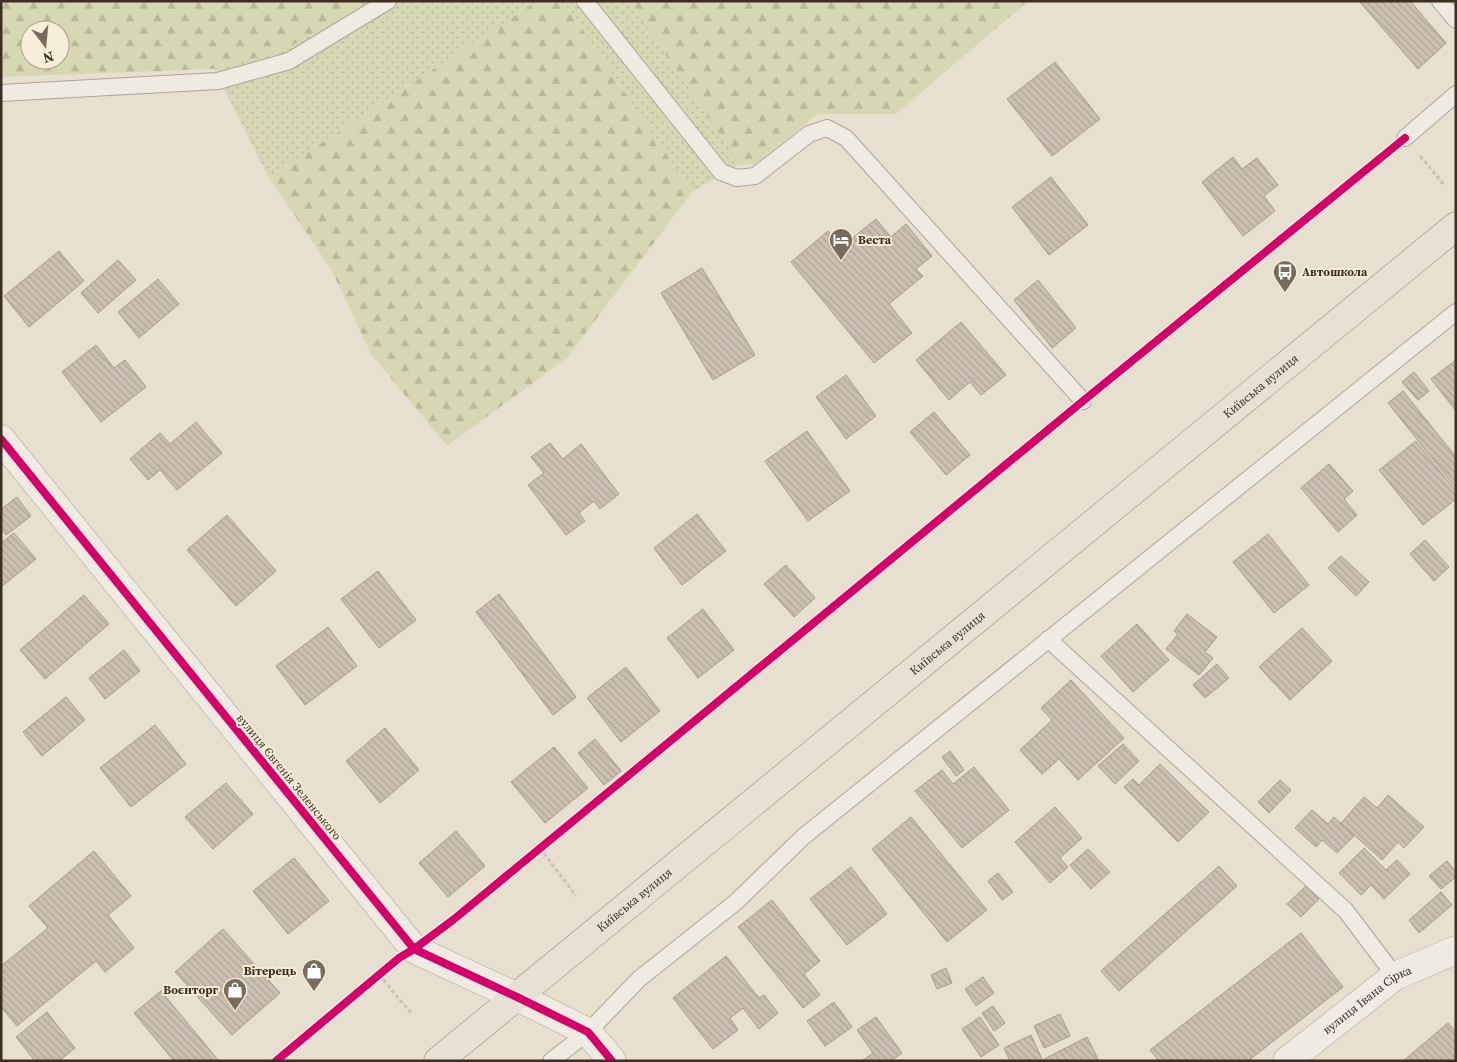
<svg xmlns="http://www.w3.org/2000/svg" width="1457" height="1062" font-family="'Source Serif 4',serif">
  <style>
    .grass { fill: url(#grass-dots) }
    .forest { fill: url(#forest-firs); fill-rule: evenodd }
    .building { fill: url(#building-back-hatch); stroke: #a89c90 }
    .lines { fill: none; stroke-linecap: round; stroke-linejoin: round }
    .lane-casing { stroke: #ada599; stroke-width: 18 }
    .street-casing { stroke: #ada599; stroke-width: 29 }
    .primary-casing { stroke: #928b80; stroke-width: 29 }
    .path { stroke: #c8c2b9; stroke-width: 3; stroke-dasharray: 4 2.5; stroke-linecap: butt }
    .lane { stroke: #efebe3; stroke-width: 16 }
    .street { stroke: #efebe3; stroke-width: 28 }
    .primary { stroke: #e6e1d4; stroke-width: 28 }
    .cycleway-casing { stroke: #f7eed8; stroke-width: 11 }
    .cycleway { stroke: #d6006c; stroke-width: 8 }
    .labels { text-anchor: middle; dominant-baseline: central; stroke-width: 4; stroke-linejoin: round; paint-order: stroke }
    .poi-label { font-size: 12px; font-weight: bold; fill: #3d2e20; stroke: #f7eed8; text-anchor: start }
    .street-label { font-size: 12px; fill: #3d2e20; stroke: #f7eed8 }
  </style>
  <defs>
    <pattern id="grass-dots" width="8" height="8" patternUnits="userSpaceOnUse" patternTransform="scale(1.25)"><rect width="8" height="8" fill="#d6d7b3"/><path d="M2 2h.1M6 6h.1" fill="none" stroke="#b9b99a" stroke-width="1.8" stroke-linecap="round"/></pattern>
    <pattern id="forest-firs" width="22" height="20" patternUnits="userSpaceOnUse" patternTransform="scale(1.25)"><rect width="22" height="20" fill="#d6d7b3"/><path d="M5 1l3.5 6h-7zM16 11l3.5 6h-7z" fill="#b9b99a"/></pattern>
    <pattern id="building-back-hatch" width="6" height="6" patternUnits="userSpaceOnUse" patternTransform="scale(1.25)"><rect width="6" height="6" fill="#cbbfb2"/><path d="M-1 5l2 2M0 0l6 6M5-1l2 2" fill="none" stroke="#afa499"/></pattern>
  </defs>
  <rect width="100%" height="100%" fill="#e7e0d1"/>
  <path class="grass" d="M370,1H537L269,178L214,69L286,49Z
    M554,1H630L740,164L692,192L568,8Z"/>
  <path class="forest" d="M1,1H370L286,49L214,69L1,77ZM30,30H60V60H30Z
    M537,1H554L568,8L692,192L567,358L447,446L371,354L331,269L269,178Z
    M630,1H1028L896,114H818L754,165L740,164Z"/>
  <path class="building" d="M1359,1H1410L1446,43L1418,69Z
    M1055,62L1100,119L1052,156L1007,99Z
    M1233,157L1242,169L1257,158L1278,185L1264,196L1275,211L1243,236L1202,182Z
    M1051,177L1088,225L1049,255L1012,207Z
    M876,219L891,237L906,224L932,256L916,269L923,276L889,304L912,333L874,363L791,262L828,231L841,247Z
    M59,251L84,281L29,327L4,296Z
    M118,260L136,280L98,313L81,293Z
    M702,268L755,355L713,380L661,293Z
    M158,279L179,304L139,338L118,312Z
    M1038,280L1076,328L1052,348L1014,300Z
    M961,322L1006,375L981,395L970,382L949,400L916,360Z
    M96,345L114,368L125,360L146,387L101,422L62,372Z
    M1456,360V411L1431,379Z
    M1414,372L1429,391L1418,400L1402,382Z
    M846,375L876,416L846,439L816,397Z
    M1403,391L1456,457V488L1388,403Z
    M934,412L970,455L946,475L910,432Z
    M196,422L222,453L177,490L160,470L148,480L130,459L160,433L170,444Z
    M807,431L850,491L808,521L765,461Z
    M1416,441L1456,491V499L1423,525L1379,470Z
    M550,443L563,459L581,444L619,494L600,509L594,501L579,513L585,521L566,535L528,485L544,473L531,457Z
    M1329,464L1353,491L1344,499L1357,515L1338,532L1301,488Z
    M17,497L31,516L6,535L1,529V509Z
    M697,514L726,551L682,585L654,548Z
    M227,515L276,571L236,606L187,550Z
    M14,533L36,559L1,587V543Z
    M1268,534L1309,585L1274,613L1233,562Z
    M1425,540L1449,567L1434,581L1410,554Z
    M1341,556L1369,582L1356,596L1328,568Z
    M786,565L815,598L794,617L764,584Z
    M378,571L416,620L379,648L341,599Z
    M499,594L576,697L553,715L476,612Z
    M84,595L109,624L45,679L20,650Z
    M703,609L734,650L698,678L667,638Z
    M1187,614L1217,637L1205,652L1213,658L1199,675L1166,649L1178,634L1174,631Z
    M1137,624L1169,660L1133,692L1101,656Z
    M328,627L357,666L305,705L276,666Z
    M1302,628L1332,661L1290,700L1259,667Z
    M124,650L140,671L105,699L89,678Z
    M1217,664L1229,678L1205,698L1193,685Z
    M626,667L660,711L621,742L587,698Z
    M1071,680L1124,738L1078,780L1059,759L1042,774L1020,750L1052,720L1041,708Z
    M66,697L85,720L42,756L23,732Z
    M155,725L186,764L131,807L100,768Z
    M385,728L419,770L380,803L346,761Z
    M595,739L621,771L604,785L578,753Z
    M1123,744L1139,761L1115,784L1098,766Z
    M554,747L588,788L545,823L511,782Z
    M950,751L964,770L956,776L942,757Z
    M1160,764L1209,812L1178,842L1124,787L1133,779L1139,785Z
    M974,767L1009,810L962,848L915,791L942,770L953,784Z
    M1280,780L1291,790L1269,813L1258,802Z
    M226,783L253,814L213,849L185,817Z
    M1388,795L1424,827L1404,848L1398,842L1382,860L1341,823L1364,797L1377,808Z
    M1055,807L1082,838L1060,858L1068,867L1050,883L1015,842Z
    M1312,810L1328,824L1334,817L1354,836L1337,853L1322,840L1316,847L1295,828Z
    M911,817L987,910L947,942L872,849Z
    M456,831L485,866L448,897L419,863Z
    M1364,848L1386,870L1397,860L1410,874L1384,899L1371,885L1361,895L1339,873Z
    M1088,849L1110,872L1091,889L1070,865Z
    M94,851L131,896L108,915L134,948L105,972L96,961L17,1026L1,1007V966L48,928L29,906Z
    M294,858L329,901L288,934L253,891Z
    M1447,861L1456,872V877L1441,889L1429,876Z
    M1219,866L1237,886L1119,991L1101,971Z
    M851,867L887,914L847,945L810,899Z
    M998,873L1013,892L1002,900L988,881Z
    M1306,886L1319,899L1301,917L1287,904Z
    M1441,892L1452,905L1419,933L1409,920Z
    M772,900L820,961L804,974L820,995L803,1008L738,927Z
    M223,929L280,993L232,1035L175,972Z
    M1301,933L1343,987L1248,1061H1159L1150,1050Z
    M726,956L759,998L764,995L778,1013L759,1029L743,1008L730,1018L738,1030L713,1049L673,998Z
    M946,968L952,983L937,989L931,975Z
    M983,977L994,993L976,1006L965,989Z
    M161,991L219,1061H174L134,1013Z
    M834,1002L852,1027L825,1046L807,1021Z
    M993,1006L1005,1023L994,1031L982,1013Z
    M47,1012L75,1048L59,1061H35L16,1037Z
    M1060,1014L1070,1036L1044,1048L1034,1026Z
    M876,1017L902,1053L891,1061H862L873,1053L857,1030Z
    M980,1017L999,1045L981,1057L962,1029Z
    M1448,1023L1456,1032V1061H1403Z
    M1031,1035L1043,1061H1010L1004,1048Z
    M1087,1037L1099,1061H1045L1044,1059Z"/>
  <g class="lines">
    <g class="lane-casing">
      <path id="lane" d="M585,1L721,172L737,178L755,176L809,134L827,128L846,138L1083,401
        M1440,1L1456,20
        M1,93L218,81L289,61L388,1
        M1405,138L1456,94
        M1048,639L1346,911L1395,976
        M551,1061L588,1032L639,979L736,902L803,837L1456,312"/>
    </g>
    <g class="street-casing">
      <g id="street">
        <path d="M1,439L414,949L517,997L588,1032L612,1061"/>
        <path id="s1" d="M1287,1061L1395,976L1456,950"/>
      </g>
    </g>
    <g class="primary-casing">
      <g id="primary">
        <path id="s2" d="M438,1061L1456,226"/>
      </g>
    </g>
    <path class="path" d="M1420,156L1445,186
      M540,848L576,896
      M379,975L411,1013"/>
    <use href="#lane" class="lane"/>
    <use href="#street" class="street"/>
    <use href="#primary" class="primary"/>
    <g class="cycleway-casing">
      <path id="cycleway" d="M1,439L414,949L517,997L588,1032L612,1061
        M276,1061L399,958L414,949L453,920L1083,401L1405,138"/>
    </g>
    <use href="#cycleway" class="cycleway"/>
  </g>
  <defs>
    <g id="hotel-pin" transform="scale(1.25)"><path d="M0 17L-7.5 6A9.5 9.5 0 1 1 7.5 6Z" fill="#786c5e" stroke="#f7eed8"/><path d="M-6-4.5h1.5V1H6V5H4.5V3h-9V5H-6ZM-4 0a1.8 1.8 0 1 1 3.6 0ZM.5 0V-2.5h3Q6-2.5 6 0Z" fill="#fff"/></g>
    <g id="bus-pin" transform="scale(1.25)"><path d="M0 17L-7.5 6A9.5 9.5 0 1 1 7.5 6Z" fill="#786c5e" stroke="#f7eed8"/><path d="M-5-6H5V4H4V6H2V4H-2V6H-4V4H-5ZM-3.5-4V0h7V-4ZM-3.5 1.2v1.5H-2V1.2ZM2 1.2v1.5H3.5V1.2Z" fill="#fff"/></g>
    <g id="shop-pin" transform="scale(1.25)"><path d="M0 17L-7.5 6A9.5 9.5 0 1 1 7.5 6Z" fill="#786c5e" stroke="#f7eed8"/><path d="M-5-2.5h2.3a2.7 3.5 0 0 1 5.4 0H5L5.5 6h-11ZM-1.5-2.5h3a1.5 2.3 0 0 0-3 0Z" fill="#fff"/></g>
  </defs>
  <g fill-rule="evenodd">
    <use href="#hotel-pin" x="841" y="240"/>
    <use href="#bus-pin" x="1285" y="272"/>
    <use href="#shop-pin" x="314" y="971"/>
    <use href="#shop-pin" x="235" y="990"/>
  </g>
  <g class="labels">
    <g class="poi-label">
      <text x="858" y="240">Веста</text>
      <text x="1302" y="272">Автошкола</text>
      <text x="296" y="971" text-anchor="end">Вітерець</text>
      <text x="218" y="990" text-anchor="end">Воєнторг</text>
    </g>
    <g class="street-label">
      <text stroke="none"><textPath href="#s2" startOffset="1064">Київська вулиця</textPath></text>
      <text stroke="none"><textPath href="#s2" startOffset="659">Київська вулиця</textPath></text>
      <text transform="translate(289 777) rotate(51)">вулиця Євгенія Зеленського</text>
      <text stroke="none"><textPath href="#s2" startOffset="254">Київська вулиця</textPath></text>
      <text stroke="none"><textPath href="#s1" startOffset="101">вулиця Івана Сірка</textPath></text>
    </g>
  </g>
  <rect width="1457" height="1062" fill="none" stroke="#3d2e20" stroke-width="5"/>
  <g transform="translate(45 45) rotate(164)"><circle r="24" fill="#f7eed8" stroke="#ada18e"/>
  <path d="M0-4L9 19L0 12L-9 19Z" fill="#786c5e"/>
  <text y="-8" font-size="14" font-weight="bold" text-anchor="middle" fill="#3d2e20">N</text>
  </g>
</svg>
